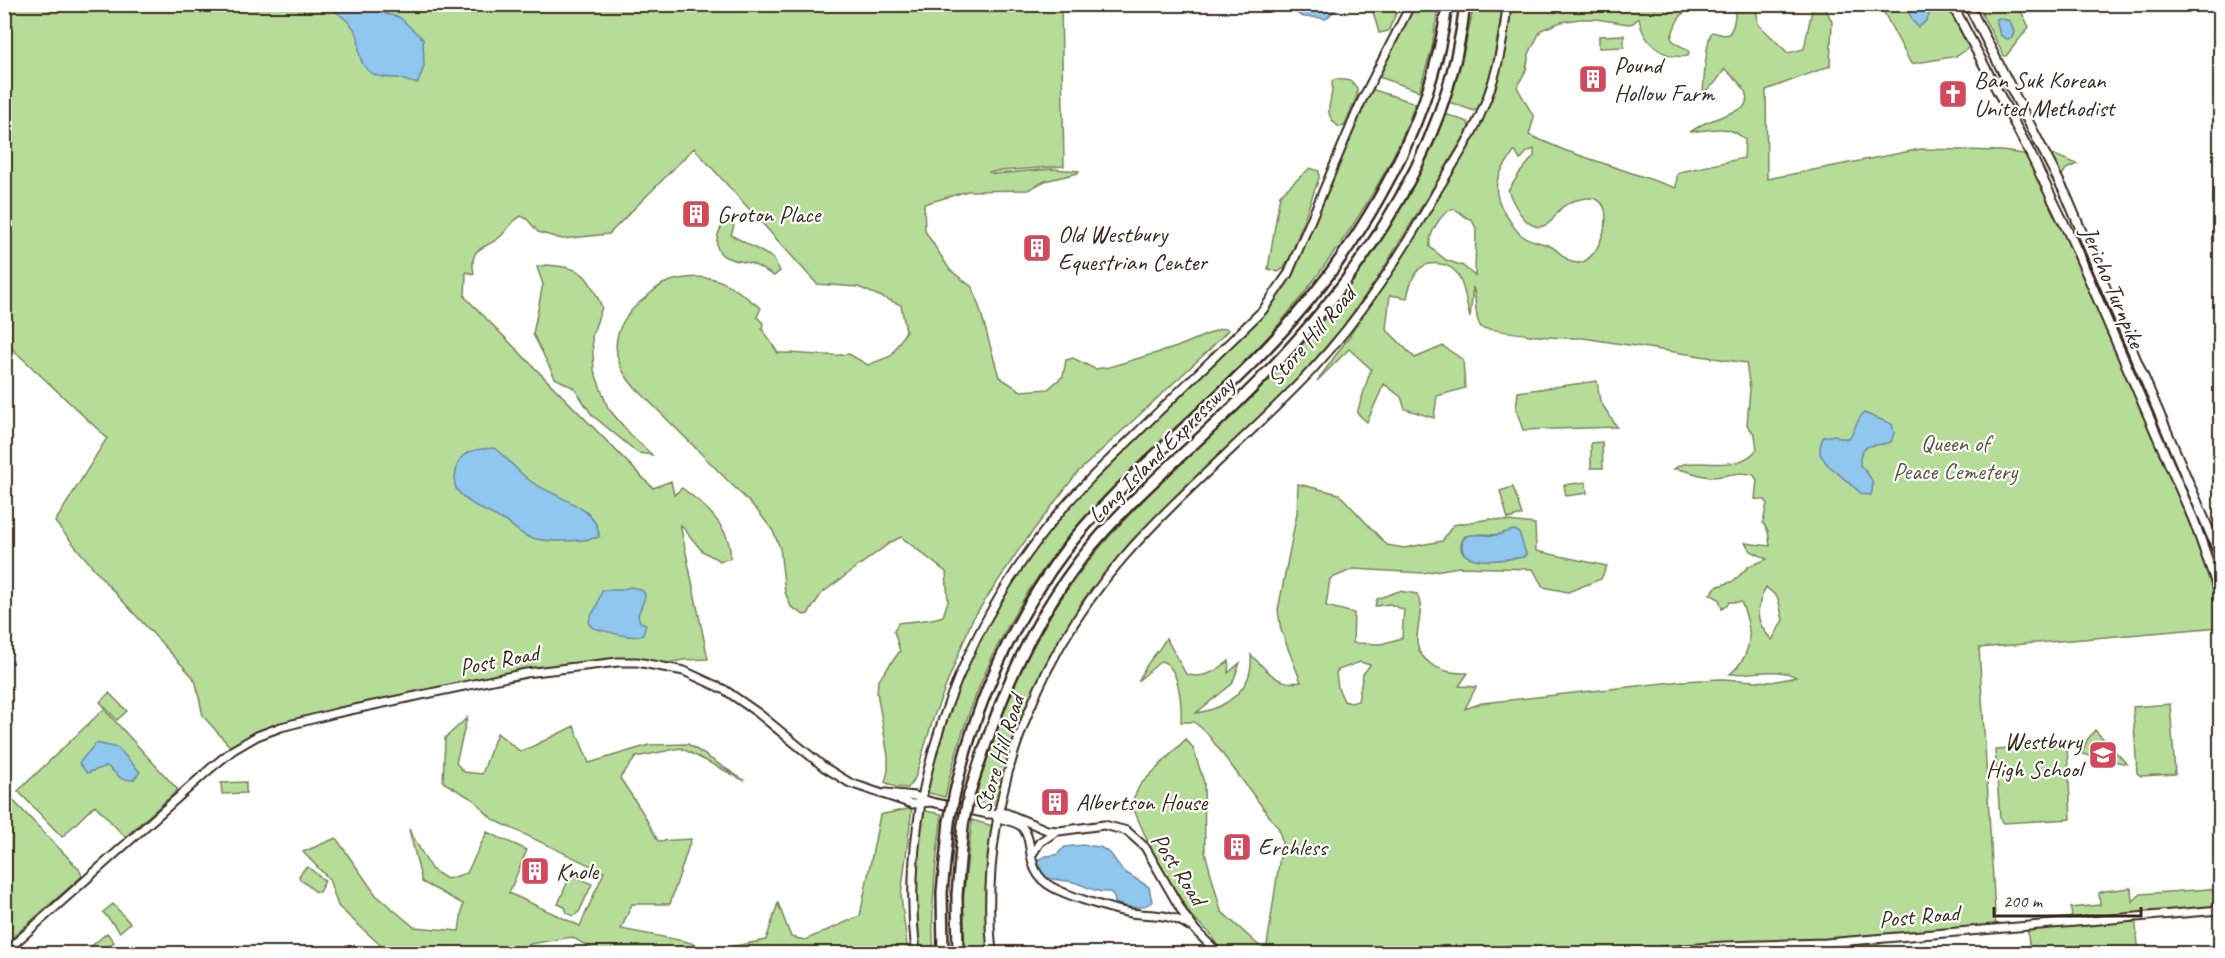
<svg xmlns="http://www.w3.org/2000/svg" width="2225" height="958" font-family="Caveat,sans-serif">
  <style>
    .green { fill: #b6dd98; stroke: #78845b; stroke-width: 1.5; fill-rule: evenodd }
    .water { fill: #90c7ef; stroke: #6e889b; stroke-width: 1.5 }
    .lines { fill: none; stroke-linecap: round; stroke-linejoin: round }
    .secondary-casing { stroke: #3b2a1e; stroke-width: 11 }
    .primary-casing { stroke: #3b2a1e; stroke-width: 12 }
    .highway-casing { stroke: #3b2a1e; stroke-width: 14 }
    .secondary { stroke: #fff; stroke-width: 7 }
    .primary { stroke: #fff; stroke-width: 8 }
    .highway { stroke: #fff; stroke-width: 9 }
    .highway-bridge-casing { stroke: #3b2a1e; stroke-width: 14; stroke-linecap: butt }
    .highway-bridge { stroke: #fff; stroke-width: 9 }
    .labels { text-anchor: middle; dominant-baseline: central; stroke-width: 4.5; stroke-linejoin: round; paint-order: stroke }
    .poi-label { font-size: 24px; fill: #3b2a1e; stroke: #fff; text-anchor: start }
    .street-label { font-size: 24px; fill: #3b2a1e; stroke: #fff }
    .park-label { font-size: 24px; fill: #5a573c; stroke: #fff }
  </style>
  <rect width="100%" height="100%" fill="#fff"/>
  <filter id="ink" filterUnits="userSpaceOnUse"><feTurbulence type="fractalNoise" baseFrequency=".0167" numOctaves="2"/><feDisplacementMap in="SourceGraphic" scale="12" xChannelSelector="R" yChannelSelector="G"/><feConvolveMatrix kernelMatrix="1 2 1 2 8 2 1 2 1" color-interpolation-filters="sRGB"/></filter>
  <g filter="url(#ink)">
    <path class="green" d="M4,5H1061L1064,166L988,172L996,174L1052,169L1079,171L1078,173L1045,181L1028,190L968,191L924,204L925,231L950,270L972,287L979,306L999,377L1021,391L1048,389L1063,376L1066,360L1073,358L1095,369L1109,367L1177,347L1220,329L1226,328L1228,330L1209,350L1077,473L1020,548L972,620L934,716L915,778L908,788L895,787L885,782L888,771V756L877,692L878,681L900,651L894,631L898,623C913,621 929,621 943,616L948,601L946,572L901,537L891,542L822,593L808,614L804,615L791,607L785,592L780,548L773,531L757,510L630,382C606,351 615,321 645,298C650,294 657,287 663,284C676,278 695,276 709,278C729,281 745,297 761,308L757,317L763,323L762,329L778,353C802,352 825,358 849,354L868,365L891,356L906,331L901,305L858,287L817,284L694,148L609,234L562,239L538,232L527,219L521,216C508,224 510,228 501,236C485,251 468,244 474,274L466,272L465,297L653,488L671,481L674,495L682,488C704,504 733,529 730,558L720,561L702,551L680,524L708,659L683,660L657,665L637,662L548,670L281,727L233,750L203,716L196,683L192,676L106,583L55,522L107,438L5,342Z
      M1356,5H1400L1388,31L1379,33L1373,12L1358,7Z
      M1413,5H1438L1432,48L1419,91L1379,77V74Z
      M1474,5H1503L1492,69L1479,107L1474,111L1449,102L1465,47Z
      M1507,5H1695C1680,13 1676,21 1671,38C1675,45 1684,46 1689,52L1688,56C1663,60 1642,42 1639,18L1633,23L1629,24L1596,19H1579L1561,22L1541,30L1529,54L1526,70L1517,87L1534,117L1529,135L1564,150L1676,188L1677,175L1680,172L1744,158L1745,140C1730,123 1711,130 1690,132L1703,124L1743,108C1755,92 1735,80 1725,69L1715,83L1703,93C1704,81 1706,38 1712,32L1724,35L1729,34C1735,25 1736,15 1734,5H1756L1758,24L1788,53L1804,49L1813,5H1824L1832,22L1830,66L1766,90L1767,179L1921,149L2002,151L2031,155L2073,242L2220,594V627L1979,648L1996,929C1962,932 1888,930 1863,954L1216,953V944L1211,934L1192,917L1154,856L1131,803L1140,785L1186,739L1193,748L1204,782L1205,852L1221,911L1266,952L1282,842L1279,829L1206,732L1194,722H1181C1182,706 1180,666 1161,661L1139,680C1145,662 1159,653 1166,638L1186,674C1203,680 1216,671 1229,661L1228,673L1240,663L1232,684L1196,713C1226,709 1254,689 1251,655C1267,670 1276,686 1301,682L1281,630L1278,610L1297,513L1298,484L1339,494L1387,545L1404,548L1442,541L1453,525L1490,519L1535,524L1536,551L1607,566L1601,579L1568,592L1543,587L1533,569L1459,567L1423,573L1353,569L1330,579L1326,606L1354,613L1353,643L1381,644L1402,638L1404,610L1390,604L1375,606L1377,599L1399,591L1417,594C1429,619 1402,644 1431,664C1443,672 1454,673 1468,673L1459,686L1476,687L1465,709L1482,703L1682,681L1722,679L1772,682L1796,677C1780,667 1750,674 1730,674C1749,659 1753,637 1746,616C1744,611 1744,607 1741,602H1730L1722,609L1719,599L1710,594L1716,587L1734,581L1748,567L1767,559L1751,551L1745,543L1770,546L1768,531L1763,523L1767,503L1765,500L1755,499L1757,480L1754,475C1740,470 1726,477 1712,477C1699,477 1687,469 1674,469C1692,453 1736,477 1757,449L1755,435L1747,425L1750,389L1746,363L1583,338C1549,339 1516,333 1482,328C1474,320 1477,300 1473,287L1470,318C1467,305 1465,289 1459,277C1456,270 1448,265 1441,264C1417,260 1411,278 1407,298L1390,295L1386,329L1415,358L1443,346L1463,360L1465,388L1437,396L1434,418L1405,409L1401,397L1384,384L1367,422L1357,413L1371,369L1349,349L1317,381L1349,337L1411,237L1466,142L1493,80ZM1534,149V156L1519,174L1508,191C1514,204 1529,238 1549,223C1555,219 1557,210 1564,206C1574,199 1598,192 1604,207C1611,222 1597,263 1577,263C1567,263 1559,250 1550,246C1541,242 1528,241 1520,234C1514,229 1509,219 1504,212C1489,186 1498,173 1515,151L1520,160L1527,152ZM1452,209C1461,210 1463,218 1471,219L1476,228L1475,276L1463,266L1446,260L1430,247C1428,235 1440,214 1452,209ZM1514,530L1526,554L1523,557C1509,559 1444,568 1465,536L1481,534L1498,535ZM1766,587L1778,598L1783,620L1772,640C1754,621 1755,609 1766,587ZM1360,662L1370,665L1363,674L1358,701L1351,703L1344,701L1338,688L1336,673L1338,670Z
      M1880,5H1952L1973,45L1957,56L1911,64Z
      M1977,5H2018L2029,27L2006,56H2004Z
      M1624,35V47L1599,48V36Z
      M1336,79L1351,81L1357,88V96L1344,126L1339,127C1319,111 1335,102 1332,81Z
      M1371,89L1415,103C1401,148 1376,189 1351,228C1323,268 1296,307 1263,342C1204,405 1136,459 1079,524C1011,601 967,697 945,797L925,792L953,696L994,611L1052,525L1107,464L1270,307L1290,278Z
      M1445,114L1468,122L1469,129L1377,279L1341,329L1289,389L1133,539L1083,600L1049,658L1015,735L997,805L975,802C995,693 1055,591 1132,512C1189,452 1255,400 1309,337C1366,270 1412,195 1445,114Z
      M2049,155L2057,156L2077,164L2066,169L2060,179Z
      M1310,168L1319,171V178L1290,258L1283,269L1278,272L1268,269L1280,195Z
      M725,221L731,222L734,226L731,235L773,258L780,271L774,276C767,272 760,267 752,264C744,261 732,261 724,256C711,248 718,231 725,221Z
      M546,265C585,268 586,273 602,307L592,336L594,370L608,408L631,435L652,455L638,453L592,415L574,388L555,378L533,334L543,284L537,267Z
      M1597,381L1600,401L1617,427L1523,430L1516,409L1518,392Z
      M1602,442L1603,468H1591V443Z
      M1586,482L1587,493L1566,496L1564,485Z
      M1513,487L1522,515L1508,519L1500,491Z
      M109,693L127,711L117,720L100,702Z
      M2170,704L2175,774L2141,776L2137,773L2133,707Z
      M104,709L178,790L125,837L95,805L62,837L18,791Z
      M467,718L456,763L464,772L482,774L497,733L521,752L574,726L589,763L649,745L688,744L745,781L681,748L636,757L620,778L643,813L658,841L691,839L670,904H632L621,929L684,941L714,950L766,940L778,903L791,937L805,940L860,916L880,815L912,808L901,896L908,953H599L572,937L530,944L526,953H389L338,906L329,879L303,852L336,838L376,895L414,927L459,931L463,904L422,882L409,829L431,869L447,879L467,873L487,832L527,850L509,893L580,926L604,872L492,819L474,800L443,782L445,738Z
      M2095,730L2127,764L2082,754L2087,740Z
      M2067,746L2071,819L2003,823L2000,819L1995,750Z
      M246,782V793L222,794L221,783Z
      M4,791L79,869L82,876L5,944Z
      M926,811L942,814C936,860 930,906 934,953L918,954L915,886L921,812Z
      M972,820L993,826C988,868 984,911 989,953L965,954L963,901Z
      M308,867L325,881L319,892H316L300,879L299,876L305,868Z
      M571,874L592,884L579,912L573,916L567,913L565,907L558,904Z
      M2131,888L2132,902L2141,894L2209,889L2219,893L2220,910L2135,917L2139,953H2030L2027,926L2072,922L2071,908L2100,905L2099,893L2104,891Z
      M113,904L130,923L120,932L103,912Z
      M107,933L114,942L100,953H93L89,948Z"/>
    <path class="water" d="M324,5H375L386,14L399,17L423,39L424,66L418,83C408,84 404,78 396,78C377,78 362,74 359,51C358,44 360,39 356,32C350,21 335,10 324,5Z
      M1287,5H1340L1326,19C1305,13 1308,25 1287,5Z
      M1905,5H1931C1930,15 1928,22 1918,27L1913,21Z
      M1999,18L2010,21L2014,32L2012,38L2007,39L2000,35L1996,19Z
      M1864,413L1892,424L1894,433L1891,442C1875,448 1859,439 1860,465C1869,476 1876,480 1871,495L1862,494L1827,464L1820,454V447L1823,437L1835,435L1840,438H1849C1855,430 1857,418 1864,413Z
      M494,448C507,457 516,470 529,480C549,496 599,505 599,537C583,542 542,543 526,536C518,532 511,524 503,520C488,512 468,505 457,490C453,484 455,478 456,472C458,450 475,449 494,448Z
      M1514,530L1519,532L1526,554L1523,557C1510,559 1464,567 1462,548C1462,543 1462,538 1467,536C1477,533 1486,536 1496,535C1502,534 1508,531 1514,530Z
      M630,587C654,590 643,600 638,615L640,622L646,624L643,635C632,640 606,631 593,628L589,624L590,617L596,608L602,590H621Z
      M96,743L118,748L140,772L133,780L122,779L107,766L87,773L79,763Z
      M1083,845L1100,847L1110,853L1123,871L1149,887L1152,902C1140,910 1128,908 1115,903L1114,896L1110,892C1095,893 1087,886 1073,882C1058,878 1037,884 1037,860L1046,856L1056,855L1065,847Z"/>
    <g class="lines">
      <g class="secondary-casing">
        <path id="secondary" d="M886,793L915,796L931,802L988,814L1006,813L1047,830L1059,831L1104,825L1127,831L1145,847L1184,915L1196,931L1219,954
          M996,817C1004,821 1016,821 1022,827C1036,842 1023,871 1052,887C1068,896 1113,910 1131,913C1152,916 1171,913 1189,926
          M1031,856L1040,842L1057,831
          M4,953L211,768L233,750L257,736L281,727L336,713L526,673L618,662H637L684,671L725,690L758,713L824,767L850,783L912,804L931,802
          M916,954C898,797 956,640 1054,519C1078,489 1106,463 1133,437C1176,394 1220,352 1263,310L1288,274L1361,102L1411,4
          M992,954C978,813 1029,666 1122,559C1180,492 1251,435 1312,370C1362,316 1401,255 1437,191C1453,164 1472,137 1483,108C1497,76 1504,39 1507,4
          M1482,954L1507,951L1559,954
          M1621,954L1724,946L1826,943L2220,910"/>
      </g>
      <g class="primary-casing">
        <path id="primary" d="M1952,4L2031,155L2073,242L2194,521L2220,594
          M1968,4L2066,195L2220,556"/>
      </g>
      <g class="highway-casing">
        <path id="highway" d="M955,792C976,702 1013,618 1070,544C1098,509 1130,479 1163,448C1193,420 1223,392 1252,363C1345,271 1432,136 1447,4
          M969,795C996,709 1025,631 1081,559C1125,503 1182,456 1233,407C1344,299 1448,163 1465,4
          M943,954L942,892L949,822
          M958,954L957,895L963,825"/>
      </g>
      <use href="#secondary" class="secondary"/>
      <use href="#primary" class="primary"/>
      <use href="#highway" class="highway"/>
      <g class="highway-bridge-casing">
        <path id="highway-bridge" d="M949,822L955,792
          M963,825L969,795"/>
      </g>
      <use href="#highway-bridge" class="highway-bridge"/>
    </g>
  </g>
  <defs>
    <g id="building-square" transform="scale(1.5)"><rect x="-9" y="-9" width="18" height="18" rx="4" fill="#d1495b" stroke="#fff"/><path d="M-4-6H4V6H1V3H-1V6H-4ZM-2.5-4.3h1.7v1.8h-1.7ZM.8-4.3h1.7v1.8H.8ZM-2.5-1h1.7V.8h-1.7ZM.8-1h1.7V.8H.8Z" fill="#fff"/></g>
    <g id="church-square" transform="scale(1.5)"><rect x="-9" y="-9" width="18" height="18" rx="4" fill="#d1495b" stroke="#fff"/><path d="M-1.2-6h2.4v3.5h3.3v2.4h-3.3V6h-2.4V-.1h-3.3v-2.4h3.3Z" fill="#fff"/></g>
    <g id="school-square" transform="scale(1.5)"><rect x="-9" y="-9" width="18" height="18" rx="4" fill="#d1495b" stroke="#fff"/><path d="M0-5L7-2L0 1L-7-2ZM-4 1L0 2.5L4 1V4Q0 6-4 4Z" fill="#fff"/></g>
  </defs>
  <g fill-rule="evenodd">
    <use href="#building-square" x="1593" y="79"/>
    <use href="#church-square" x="1953" y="94"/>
    <use href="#building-square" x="696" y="214"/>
    <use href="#building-square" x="1037" y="248"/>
    <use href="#school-square" x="2103" y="755"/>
    <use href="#building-square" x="1055" y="802"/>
    <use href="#building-square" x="1237" y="847"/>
    <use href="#building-square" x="535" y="871"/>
  </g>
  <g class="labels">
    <g class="poi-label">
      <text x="1614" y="65">Pound<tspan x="1614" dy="28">Hollow Farm</tspan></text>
      <text x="1974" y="80">Ban Suk Korean<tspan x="1974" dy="28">United Methodist</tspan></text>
      <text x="717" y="214">Groton Place</text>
      <text x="1058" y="234">Old Westbury<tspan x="1058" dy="28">Equestrian Center</tspan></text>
      <text x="2082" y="741" text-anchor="end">Westbury<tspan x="2082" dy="28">High School</tspan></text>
      <text x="1076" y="802">Albertson House</text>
      <text x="1258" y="847">Erchless</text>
      <text x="556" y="871">Knole</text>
    </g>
    <g class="street-label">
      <text transform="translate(2113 287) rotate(67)">Jericho Turnpike</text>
      <text transform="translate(1311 336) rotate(-49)">Store Hill Road</text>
      <text transform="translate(1161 450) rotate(-45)">Long Island Expressway</text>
      <text transform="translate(499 660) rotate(-11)">Post Road</text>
      <text transform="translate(999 754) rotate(-73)">Store Hill Road</text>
      <text transform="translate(1179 869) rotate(57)">Post Road</text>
      <text transform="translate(1919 916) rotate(-5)">Post Road</text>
    </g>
    <g class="park-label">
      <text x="1955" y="443">Queen of<tspan x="1955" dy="28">Peace Cemetery</tspan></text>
    </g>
  </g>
  <rect width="2225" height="958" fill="none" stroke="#fff" stroke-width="24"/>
  <rect x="12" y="12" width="2201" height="934" fill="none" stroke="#3b2a1e" stroke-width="2" filter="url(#ink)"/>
  <path d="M1994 907v9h147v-9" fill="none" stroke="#3b2a1e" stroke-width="3"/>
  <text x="2003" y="907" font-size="18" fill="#3b2a1e" stroke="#ffffff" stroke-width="4.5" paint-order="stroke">200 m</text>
</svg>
